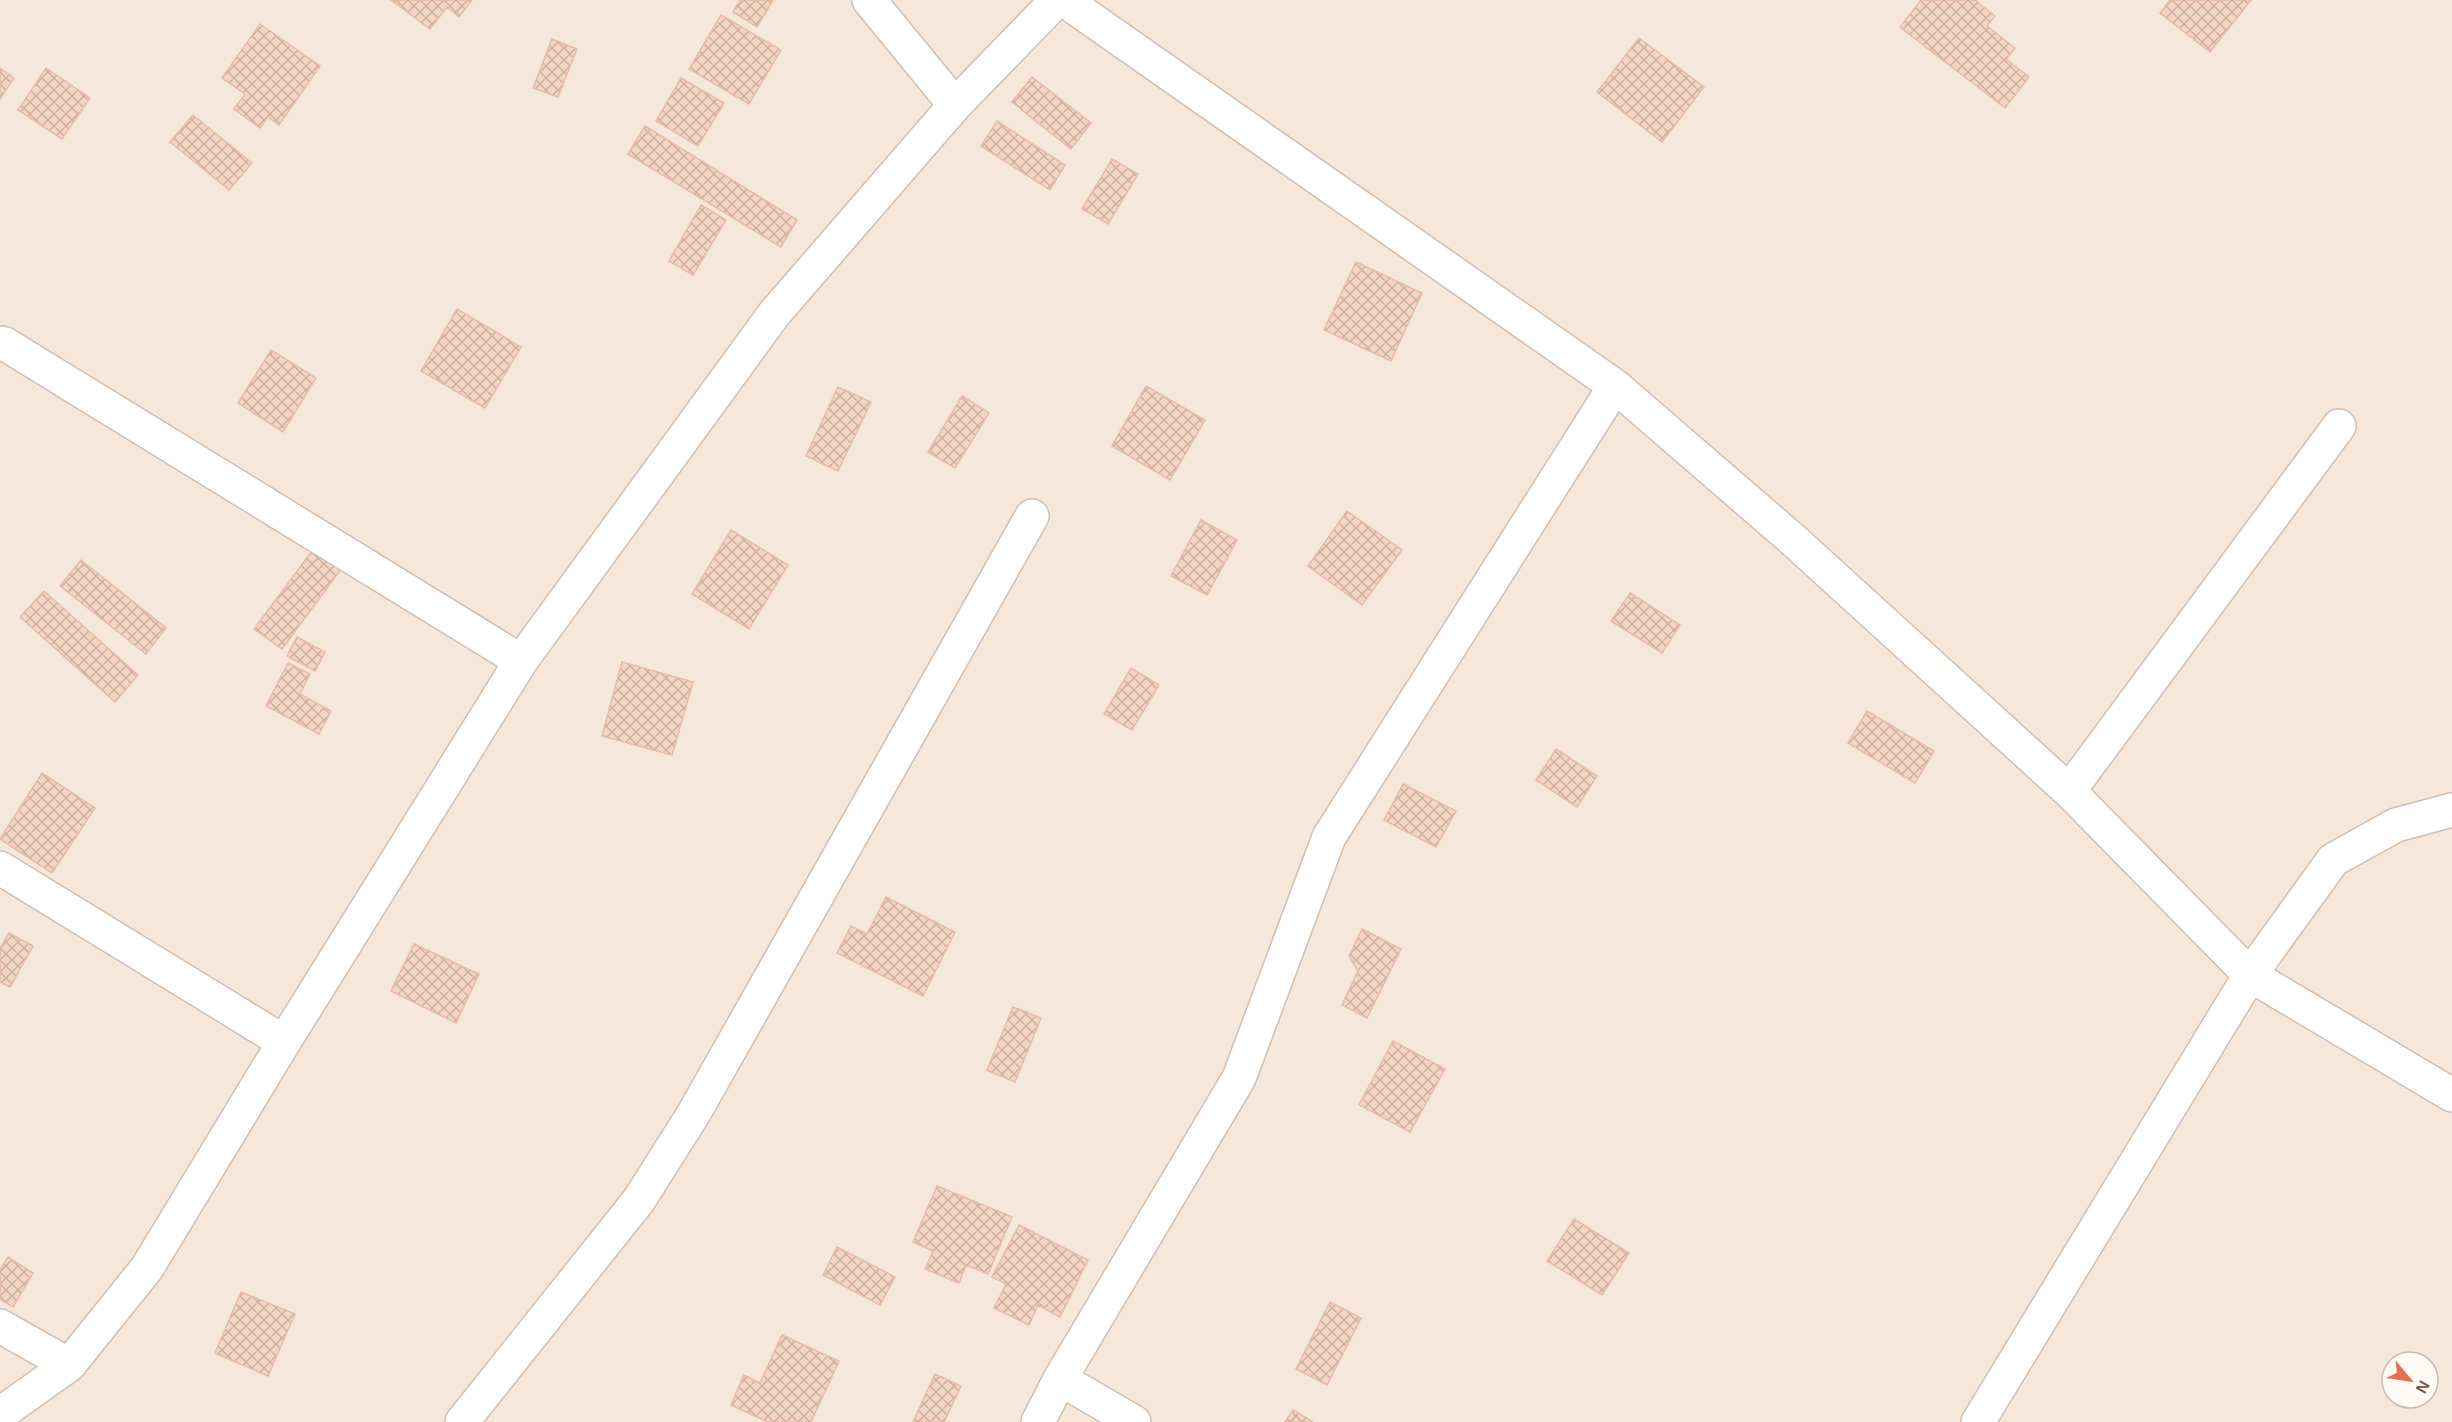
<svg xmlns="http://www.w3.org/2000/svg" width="2452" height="1422" font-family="Helvetica,sans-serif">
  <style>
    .residential { fill: #f5e8da; fill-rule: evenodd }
    .building { fill: url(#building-cross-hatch); stroke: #e6bba3; stroke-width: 1.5 }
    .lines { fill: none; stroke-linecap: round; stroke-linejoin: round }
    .minor-casing { stroke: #d1beb0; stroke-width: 36 }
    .minor { stroke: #fff; stroke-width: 33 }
  </style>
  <defs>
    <pattern id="building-cross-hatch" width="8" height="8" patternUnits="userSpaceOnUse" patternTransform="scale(1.5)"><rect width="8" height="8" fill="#f3d5c3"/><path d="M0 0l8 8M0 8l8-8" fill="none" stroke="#cab0a1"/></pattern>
  </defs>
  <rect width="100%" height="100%" fill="#fdf6ec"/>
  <path class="residential" d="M0,0H2452V1422H0ZM2392,1362H2428V1398H2392Z"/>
  <path class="building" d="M391,0H472L459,17L447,7L430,29Z
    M740,0H773L757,27L733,12Z
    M1921,0H1975L1995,16L1987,26L2015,48L2006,59L2029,77L2005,108L1900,27Z
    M2170,0H2251L2210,52L2160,13Z
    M721,15L781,50L749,104L689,69Z
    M260,24L320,66L279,125L268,117L260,128L234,109L245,94L222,78Z
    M1639,38L1704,87L1662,142L1597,92Z
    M552,39L577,49L558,97L533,88Z
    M0,68L14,78L0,99Z
    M46,68L90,98L62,139L18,110Z
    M1032,77L1091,123L1071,149L1012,102Z
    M681,78L724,103L698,146L656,121Z
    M193,115L252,163L229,190L170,142Z
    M997,121L1065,165L1050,190L981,146Z
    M645,126L797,220L781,247L628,154Z
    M1112,159L1138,174L1108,224L1082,209Z
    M701,205L726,220L693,275L669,261Z
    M1356,262L1422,293L1391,361L1324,330Z
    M457,309L521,347L485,408L421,371Z
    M271,350L316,378L283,432L238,403Z
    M1146,386L1205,420L1170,480L1112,446Z
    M838,387L871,402L838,471L806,456Z
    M962,396L989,413L955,468L928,452Z
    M1347,511L1402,550L1362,605L1308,566Z
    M1201,520L1237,540L1207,595L1171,576Z
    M731,530L788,565L749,629L692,594Z
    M315,547L342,568L282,649L254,629Z
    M81,560L166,628L146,654L60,586Z
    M44,591L138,675L115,702L20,617Z
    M1630,593L1680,625L1662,653L1611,621Z
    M297,637L325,652L315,671L287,656Z
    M622,662L693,682L672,755L602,736Z
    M288,663L310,674L300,694L331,711L319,734L266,706Z
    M1131,668L1159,685L1132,730L1104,714Z
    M1867,711L1934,751L1915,783L1848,743Z
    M1556,749L1597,776L1577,807L1536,780Z
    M42,773L95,808L52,873L0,839Z
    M1403,784L1456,811L1436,847L1384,820Z
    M886,897L955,932L923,996L837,953L851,926L867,934Z
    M1362,929L1401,949L1367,1018L1342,1005L1358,971L1349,956Z
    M9,933L33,946L10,987L0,982V948Z
    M414,944L479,974L456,1023L391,991Z
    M1013,1007L1041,1018L1015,1082L987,1070Z
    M1393,1041L1445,1069L1410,1132L1359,1105Z
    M937,1186L1012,1217L988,1274L966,1265L959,1283L925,1269L933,1251L913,1242Z
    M1574,1219L1629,1253L1602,1295L1547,1261Z
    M1019,1225L1088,1260L1060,1317L1038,1305L1029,1325L994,1308L1006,1284L992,1277Z
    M837,1247L895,1277L880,1305L823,1275Z
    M8,1257L33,1273L13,1307L0,1299V1270Z
    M241,1292L295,1314L268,1376L215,1353Z
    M1330,1302L1361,1318L1327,1385L1296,1369Z
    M782,1335L839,1361L811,1422H768L731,1405L744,1375L760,1383Z
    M935,1374L961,1386L944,1422H913Z
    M1293,1410L1313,1422H1285Z"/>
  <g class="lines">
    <g class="minor-casing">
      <path id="minor" d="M869,0L955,105
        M1064,0L1615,386L1791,538L2069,791L2250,975L2452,1095
        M0,343L5,344L521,661
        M2069,791L2339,426
        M0,868L284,1042
        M0,1326L69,1365
        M1060,1379L1134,1422
        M0,1414L69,1365L147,1268L284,1042L521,661L774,314L955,105L1057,0
        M462,1422L639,1200L694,1113L1032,516
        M1038,1422L1060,1379L1239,1078L1329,837L1615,386
        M1978,1422L2250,975L2333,860L2396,825L2452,810"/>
    </g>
    <use href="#minor" class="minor"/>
  </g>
  <g transform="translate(2410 1380) rotate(119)"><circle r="28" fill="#fffaf3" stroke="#cabbb1" stroke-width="1.5"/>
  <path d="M0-4.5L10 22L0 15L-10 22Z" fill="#e76f51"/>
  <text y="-9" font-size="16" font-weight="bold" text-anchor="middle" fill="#7a5c4d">N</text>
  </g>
</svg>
